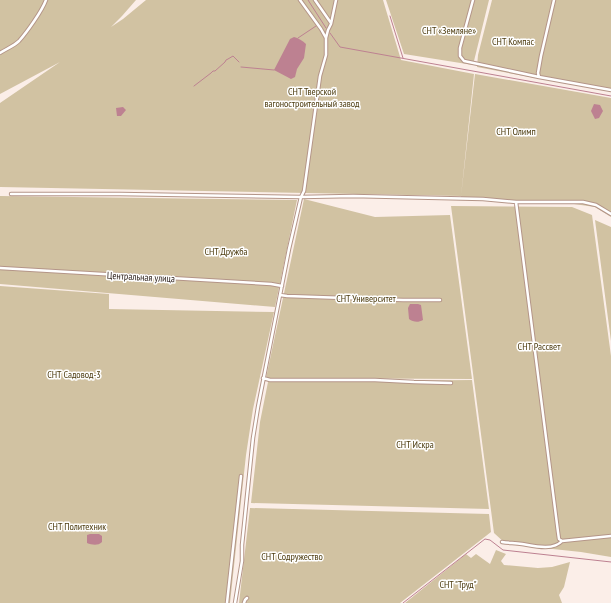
<svg xmlns="http://www.w3.org/2000/svg" width="611" height="603" font-family="'PT Sans Narrow',sans-serif">
  <style>
    .green { fill: #d1c2a2 }
    .water { fill: #bd8191 }
    .lines { fill: none; stroke-linecap: round; stroke-linejoin: round }
    .stream { stroke: #bd8191; stroke-width: 1 }
    .minor-casing { stroke: #b49588; stroke-width: 4.5 }
    .minor { stroke: #fff; stroke-width: 2.5 }
    .labels { text-anchor: middle; dominant-baseline: central; stroke-width: 3; stroke-linejoin: round; paint-order: stroke }
    .park-label { font-size: 10px; fill: #4b3a0d; stroke: #fff }
    .street-label { font-size: 10px; fill: #30231e; stroke: #fff }
  </style>
  <rect width="100%" height="100%" fill="#fbeee8"/>
  <path class="green" d="M0,0H136L122,16L111,27L123,19L146,0H383L401,60L474,74L461,196L475,74L611,98V217L595,207L574,204L517,203L483,200H461V196L0,187V103L60,62L0,94Z
    M386,0H489L473,65L404,54Z
    M492,0H553L535,78L477,67L478,55Z
    M554,0H611V91L537,78Z
    M0,196L297,200L275,307L0,284Z
    M304,199L375,217L450,215L472,379L266,378Z
    M451,206L572,207L592,215L611,356V557L581,552L506,544L494,533Z
    M595,220L611,227V341Z
    M0,286L109,294V309L274,312L253,409L246,455L230,603H0Z
    M472,380L489,509L251,503L260,422L268,382Z
    M250,508L489,514L491,532L400,603H239Z
    M496,550L506,554L501,561L504,565L538,568L552,567L570,562L564,587L559,595L562,603H405L466,554L471,558L476,554L490,564Z"/>
  <path class="water" d="M294,37C298,38 303,41 306,44L304,58L297,69L295,77L291,79L274,70L290,39Z
    M594,104L600,105L603,111L599,118L595,119L591,111Z
    M123,107L126,110L121,116H117L116,108Z
    M410,304H418L421,305L423,320C418,323 413,322 409,319L408,308Z
    M90,534H99L102,536V542C98,546 92,545 87,543V535Z"/>
  <g class="lines">
    <path class="stream" d="M308,0L326,28
      M390,16L403,58
      M330,33L340,47L611,96
      M298,38L316,26
      M241,67L274,70
      M194,86L211,73L213,71H215L225,62L226,60L228,59L233,56L239,62
      M403,603L485,539L490,540L503,550L611,562"/>
    <g class="minor-casing">
      <path id="minor" d="M300,0L321,29L326,38
        M315,0L331,23
        M473,0L460,48V56L464,61L539,77L611,90
        M0,53C6,49 14,46 19,41C27,32 42,11 46,0
        M539,77L538,73L541,56L554,0
        M11,194H120L301,197L353,196L483,199L516,202H583L596,205L611,214
        M516,202L558,532L559,539L562,541
        M0,268L271,284L282,286
        M280,295L287,296L403,300H440
        M263,378L270,380H375L414,382L451,383
        M502,542C509,543 515,543 522,544C534,546 553,551 562,541L611,536
        M227,603L241,476
        M235,603L242,561V545L253,438L258,407L289,249L301,197L304,191L320,76L326,55V38L328,30L331,24L336,0
        M244,603L245,600L247,598"/>
    </g>
    <use href="#minor" class="minor"/>
  </g>
  <g class="labels">
    <g class="park-label">
      <text x="449" y="30">СНТ «Земляне»</text>
      <text x="513" y="41">СНТ Компас</text>
      <text x="312" y="91">СНТ Тверской<tspan x="312" dy="12">вагоностроительный завод</tspan></text>
      <text x="516" y="131">СНТ Олимп</text>
      <text x="226" y="251">СНТ Дружба</text>
      <text x="366" y="298">СНТ Университет</text>
      <text x="539" y="346">СНТ Рассвет</text>
      <text x="74" y="374">СНТ Садовод-3</text>
      <text x="415" y="444">СНТ Искра</text>
      <text x="77" y="526">СНТ Политехник</text>
      <text x="292" y="556">СНТ Содружество</text>
      <text x="458" y="584">СНТ "Труд"</text>
    </g>
    <g class="street-label">
      <text transform="translate(141 277) rotate(3)">Центральная улица</text>
    </g>
  </g>
</svg>
